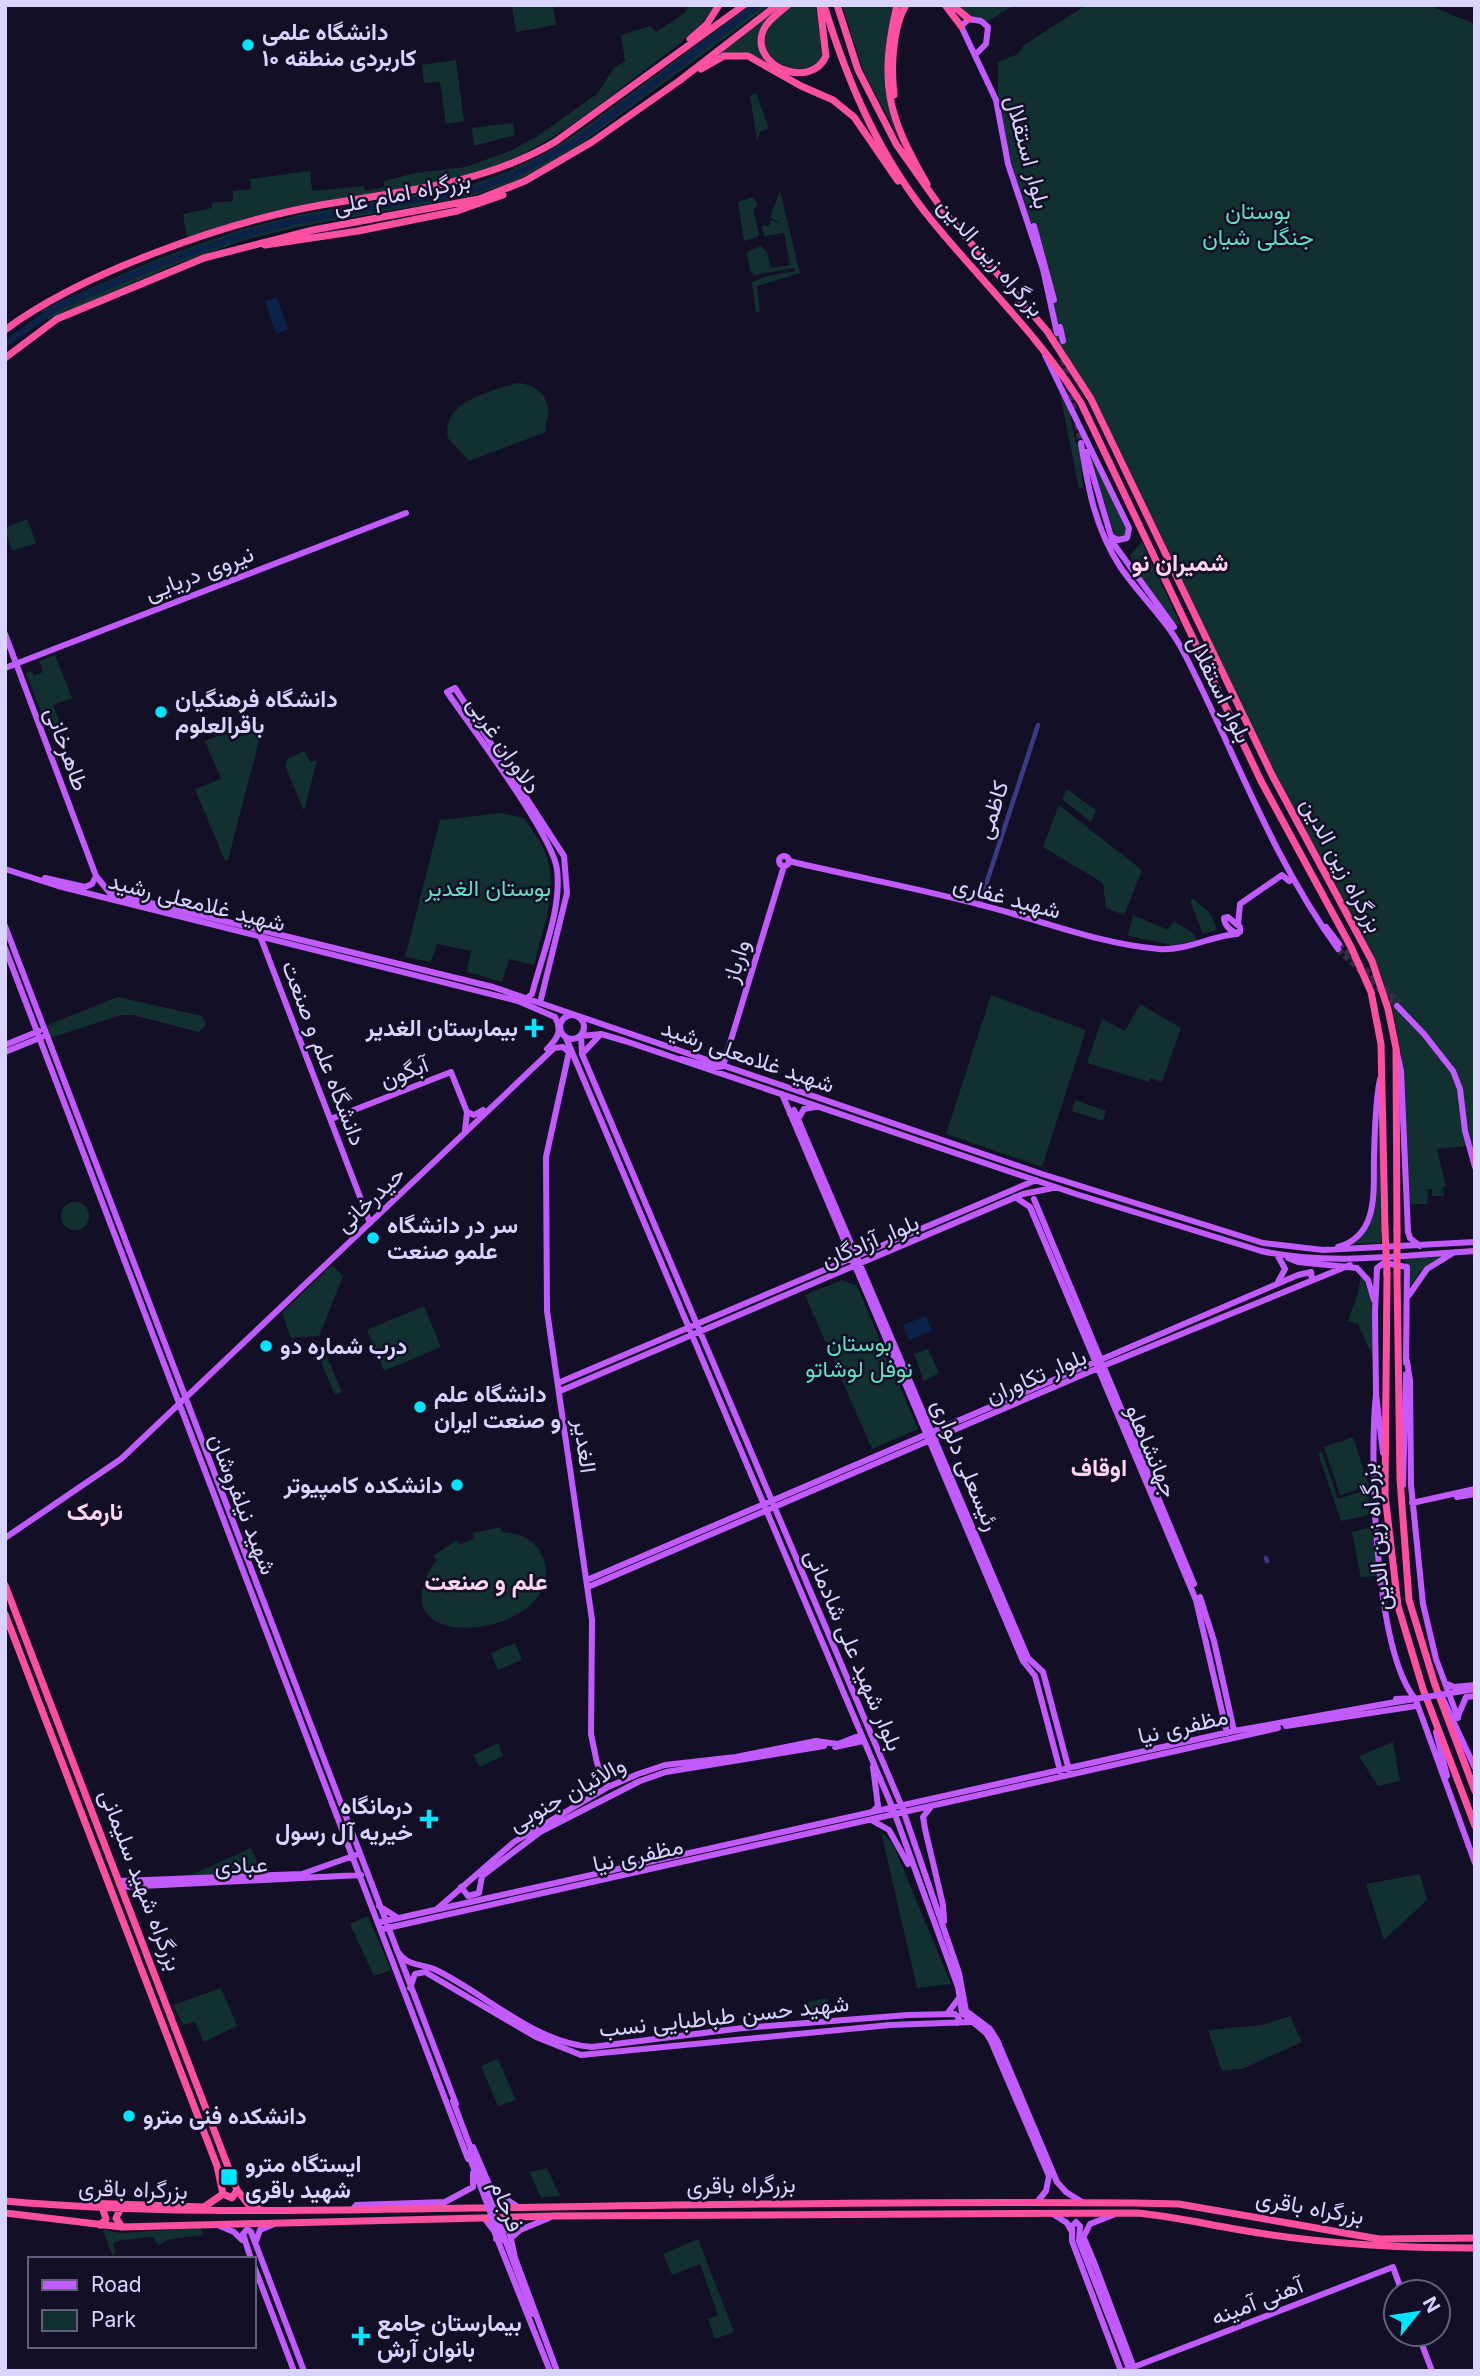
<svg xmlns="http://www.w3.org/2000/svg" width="1480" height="2376" font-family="Inter,Vazirmatn,sans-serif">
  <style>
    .green { fill: #12302f }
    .water { fill: #0c2248 }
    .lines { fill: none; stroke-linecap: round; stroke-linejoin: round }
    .river { stroke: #0c2248; stroke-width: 7 }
    .major-tunnel { stroke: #312d47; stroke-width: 6; stroke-dasharray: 6 3; stroke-linecap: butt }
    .minor { stroke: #3d3a85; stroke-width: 4.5 }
    .major { stroke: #c25bff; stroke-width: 6 }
    .highway { stroke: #ff4fa3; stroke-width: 7 }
    .major-bridge { stroke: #c25bff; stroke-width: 6 }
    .highway-bridge { stroke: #ff4fa3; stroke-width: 7 }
    .poi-dot { fill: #00e5ff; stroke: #130f26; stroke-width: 2.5 }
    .labels { text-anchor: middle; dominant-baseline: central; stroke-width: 5; stroke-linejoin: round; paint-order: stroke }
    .poi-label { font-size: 23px; font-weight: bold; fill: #d9d4ff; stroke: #130f26; text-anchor: start }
    .street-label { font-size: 23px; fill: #d9d4ff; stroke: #130f26 }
    .park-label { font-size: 23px; fill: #5fe0c0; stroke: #130f26 }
    .neighbourhood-label { font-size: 24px; font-weight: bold; fill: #ffd6f0; stroke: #130f26 }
  </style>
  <rect width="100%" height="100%" fill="#130f26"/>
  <path class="green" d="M512,5H553L556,25L516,32Z
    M688,5H715C697,35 664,55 637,76C596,108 555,140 508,161C448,188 379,191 316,204C272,212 230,228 187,240L183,214L212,208V203L233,201V191L251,189L250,179L310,171L312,191L364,186L365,191L384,187V181L415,173L466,167L512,150L538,136L597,94L614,68L625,61L621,35L651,26L656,32L685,13Z
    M751,5H770L585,141L548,165L516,181L468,197L298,227L245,240L174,265L48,320L41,310L160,258L243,229L299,215L474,184L507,172L548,152L583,129Z
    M782,5H786L759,38L775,68C738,44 727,55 691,73Z
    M789,5H815L824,54L813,69C791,69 778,68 764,48L766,29Z
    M842,5H896C884,79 877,98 915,167L865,75Z
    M956,5H1014L987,22L972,17Z
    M1086,5H1428L1475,24V1168L1457,1087L1466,1146L1437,1149L1446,1187H1443L1444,1196H1432V1189H1428L1427,1204H1409L1402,1060L1392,1004L1397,1006L1383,992L1373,967L1272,777L1124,462L1060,346L1048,280L1018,200L998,100V62L1018,54L1024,45Z
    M456,60L464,121L446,124L440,82L424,83L422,65Z
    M756,93L769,128L760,132L757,141L750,96Z
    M513,123L515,135L474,146L472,128Z
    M780,191L800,273L757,286L760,311L756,313L752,282L767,276L795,271L794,268L755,275L750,271L747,252L761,246L767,252L771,268L790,265L784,233L764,236L762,225L769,226L771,220L782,224L770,217Z
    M753,197L758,205L753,210L759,233L758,237L744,241L738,202Z
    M516,383C534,383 551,396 548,416C547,424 544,425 546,432L469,461L448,438C441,402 489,392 516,383Z
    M1060,394L1069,409L1076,444L1079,443L1083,488H1079Z
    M1086,442L1127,528L1126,537H1115Z
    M27,519L36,543L12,551L5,528Z
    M1142,542L1151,561L1136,570L1130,555Z
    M1151,562L1181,625L1174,623L1137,571Z
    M55,655L72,698L53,705L62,727L49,732L26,673L32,671L34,676L43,672L39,661Z
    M253,721L260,737L228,860L225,861L195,789L221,779L205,741Z
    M304,751L310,762L317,760L304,811L285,766L287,759Z
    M1067,789L1096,810L1091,822L1062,799Z
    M1059,805L1142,870L1124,915L1106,908L1103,883L1043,847Z
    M501,813L524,818C530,827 537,836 542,846C562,882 543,927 534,965L509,959L502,982L467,972L471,951L437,944L431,962L405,957L440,820Z
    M1194,899L1210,913L1217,930L1203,934L1190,900Z
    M1133,915L1168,930L1174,921L1194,934L1197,941L1172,945L1128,936Z
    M991,995L1086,1030L1042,1167L946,1134Z
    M118,997L202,1016L206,1025L199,1032L133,1015H121L50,1038L46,1028L48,1025Z
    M1140,1004L1181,1028L1162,1082L1150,1078L1149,1082L1087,1063L1102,1019L1125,1031Z
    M1379,1093L1381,1243L1349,1244L1372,1218L1375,1207Z
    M1075,1100L1106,1111L1103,1121L1072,1111Z
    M61 1216a14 14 0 1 1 28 0a14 14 0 1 1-28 0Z
    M1446,1255L1421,1270L1409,1288L1410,1271L1402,1257Z
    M332,1265L343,1276L319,1336L291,1338L282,1313Z
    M1361,1273L1372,1300L1373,1358L1358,1324L1348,1321L1358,1293Z
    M842,1280L857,1286L918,1429L872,1449L805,1295Z
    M424,1306L441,1347L384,1371L367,1330Z
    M928,1349L939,1373L924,1381L914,1354Z
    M325,1352L342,1392L335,1395L319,1357Z
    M1353,1437L1369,1486L1340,1495L1324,1447Z
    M1322,1452L1338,1499L1369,1489V1515L1341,1521L1318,1453Z
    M501,1527L502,1532C522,1534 537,1540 544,1560C569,1637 367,1663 436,1560L433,1556L457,1540L459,1545L474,1539L473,1533Z
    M1372,1527L1379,1575L1361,1578L1352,1532Z
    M515,1643L522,1660L498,1670L491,1653Z
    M1393,1742L1400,1781L1378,1786L1359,1756Z
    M498,1743L503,1756L480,1767L473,1755Z
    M881,1832L893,1844L951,1984L917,1988Z
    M251,1848L262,1873L189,1876Z
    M1420,1874L1427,1900L1384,1940L1366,1884Z
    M368,1916L391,1970L374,1976L350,1924Z
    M221,1988L237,2026L204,2042L195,2022L183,2025L173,2005Z
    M827,1998L831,2015L812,2018L808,2002Z
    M1290,2016L1302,2042L1242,2069L1222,2071L1208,2030L1262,2025Z
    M498,2059L516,2100L498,2106L481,2066Z
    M547,2168L560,2196L541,2197L529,2172Z
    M201,2228L203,2235L170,2239L158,2245L153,2237L117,2241L113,2244L116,2253L112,2255L103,2230L121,2233Z
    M698,2239L734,2332L715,2339L708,2319L718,2315L700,2264L672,2275L663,2254Z"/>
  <path class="water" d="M277,297L288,329L276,334L265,301Z
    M926,1316L932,1331L909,1340L903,1325Z"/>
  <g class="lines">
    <path class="river" d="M5,344L57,307L160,264L239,236L295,221L474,190L516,174L574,143L758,5"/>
    <path class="major-tunnel" d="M1057,333L1074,410
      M1077,424L1081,443
      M1339,944L1400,1003
      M1338,949L1397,1006"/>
    <path class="minor" d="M979,906L1038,725
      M1266,1558L1267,1561"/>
    <path class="major" d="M976,54L986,44L988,27L981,21L969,19L961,26L996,100L1008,164L1043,269L1057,333
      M1034,226L1054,300
      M1060,327L1063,341
      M1045,355L1129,528L1127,538L1118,540L1112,537
      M1081,443C1088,488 1095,529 1121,568C1141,597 1167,620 1184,653C1235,752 1272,859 1338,949
      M1086,452L1113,543L1174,627
      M5,634L96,876L110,893L493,987L1042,1174L1263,1243L1323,1250L1475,1242
      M5,668L406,513
      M779 861a5 5 0 1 1 10 0a5 5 0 1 1-10 0Z
      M789,861C863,879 940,892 1014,914C1061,928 1110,945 1159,949C1187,951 1210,936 1237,934
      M5,869L58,886L518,1001L555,1017C563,1031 557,1039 547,1049
      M45,878L85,887L92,884L96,876
      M1228,917L1240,927V932C1233,935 1224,925 1224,918Z
      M1238,925L1240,904L1282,875L1289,881
      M5,926L456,2104
      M1326,927L1339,944
      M260,936L370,1223
      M5,948L468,2159
      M527,998L532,994C542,955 562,909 557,869C552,834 471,727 447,692L455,688L564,856L567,893L540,1003
      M1397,1006L1424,1034L1453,1071L1460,1089L1465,1131L1475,1167
      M560 1027a12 12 0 1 1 24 0a12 12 0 1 1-24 0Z
      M566,1038L893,1809L958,1987L962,2013L986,2033L991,2041L1049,2176L1046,2191L1037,2202
      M5,1045L39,1031
      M1396,1048L1401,1071L1408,1232L1410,1238L1420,1246
      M5,1052L42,1037
      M569,1052L546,1157L547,1311L592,1620L591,1734L597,1763L608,1787
      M582,1054L600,1035
      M681,1059L715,1068L723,1066L784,866
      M782,1094L1023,1661L1035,1676L1061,1774
      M467,1112L474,1115L483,1110
      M790,1114L794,1110L1028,1658L1043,1672L1070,1774
      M331,1119L451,1072L467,1112L465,1131
      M798,1119L804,1109L815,1107
      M1015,1197L1030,1207L1196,1600L1227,1733
      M1034,1199L1194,1584
      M1338,1247C1380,1235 1373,1189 1374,1155C1375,1130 1375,1104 1380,1079
      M1278,1256L1285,1269L1278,1282
      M1288,1258L1298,1262L1357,1268L1368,1280L1374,1300
      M1409,1295L1427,1269L1453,1253
      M1375,1311L1376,1394L1383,1453
      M1375,1312L1377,1268L1384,1263L1407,1267L1406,1363
      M1407,1361L1410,1381L1411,1485L1423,1604L1436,1659L1458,1718
      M558,1383L1036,1180
      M560,1391L1023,1194L1053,1188
      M1376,1394C1369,1460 1375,1644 1413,1696
      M1403,1485L1406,1374
      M1457,1497L1475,1494
      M1412,1503L1475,1489
      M5,1538L121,1459L554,1048L563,1047L571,1054
      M587,1580L1298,1275L1311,1272L1312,1279
      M588,1587L1103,1366L1350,1265
      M1200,1597L1214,1641L1234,1731
      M1447,1684L1454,1687L1475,1685
      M1442,1697L1475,1768
      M1396,1699L1415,1698L1475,1863
      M1458,1716L1466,1697L1475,1696
      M1286,1726L1416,1706
      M1436,1732L1447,1776
      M835,1747L863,1741
      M930,1808L923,1817L925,1829L943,1905L944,1921
      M872,1812L878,1806L873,1767
      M873,1821L889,1830L908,1864
      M482,1876L540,1832L640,1781L666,1772L824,1746
      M120,1881L302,1874L356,1855
      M122,1887L361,1875
      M461,1887L468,1896L479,1893L482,1876
      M379,1906L398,1918
      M437,1909L514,1842L608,1787L638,1774L665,1765L736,1757L816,1741L838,1744L861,1735
      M381,1922L1234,1731L1390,1703
      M383,1929L1278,1728
      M398,1952C408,1967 421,1963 436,1970C486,1994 534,2043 592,2047L743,2028L908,2015L955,2014L959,2018L957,2023
      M410,1988L415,1974L425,1972L536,2037L581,2055L890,2025L971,2022
      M947,2014L959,1998
      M473,2147L491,2189L518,2207
      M1082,2202L1066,2192L1057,2182L997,2040L990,2029L966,2011L959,1973L902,1807L582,1054L581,1036L601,1034L625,1041L1076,1194L1261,1251C1330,1266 1405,1255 1475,1251
      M352,2210L356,2205L445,2202L473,2187V2173
      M1053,2214L1067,2223L1072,2232
      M485,2219L494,2231L550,2371
      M220,2226L234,2232L242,2240
      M1083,2236L1094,2262
      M511,2238L520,2230L549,2218
      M1083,2238L1090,2224L1113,2215
      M496,2239L498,2229L509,2230L515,2258L557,2371
      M256,2241L260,2230L274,2224
      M251,2259L243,2234L247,2229L251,2232L304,2371
      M1087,2260L1094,2262L1134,2368
      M254,2266L294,2371
      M1418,2334L1432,2371
      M1126,2370L1393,2267L1402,2292
      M1121,2371L1072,2241V2226L1076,2222L1080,2226L1079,2241L1130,2371"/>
    <path class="highway" d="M788,5C779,13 765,22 762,34C753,67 811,90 826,56L820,6
      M824,5C848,84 880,158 933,222C983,283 1039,336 1081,403L1261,781L1351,947L1371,992L1381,1044L1385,1230
      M837,5L858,70L896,144L944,212L1047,331L1091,399L1272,775L1372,961L1388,1009L1396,1048L1397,1230
      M897,5C879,83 887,115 927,184
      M945,5L961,26
      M952,5L969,19
      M690,39L707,24L719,5
      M701,69L724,56H748L801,86L833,100L854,117L898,181
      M894,95C891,69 892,28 906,5
      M265,245L358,231L457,211L503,195
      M5,330C81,273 226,222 321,205C403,191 482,185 555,142L744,5
      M5,358L57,319L204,258L313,230L479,199L525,181L592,142L679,81L777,5
      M1397,1273L1400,1479L1409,1600L1435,1685L1475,1791
      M1387,1274L1385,1495L1398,1606L1423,1689L1475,1826
      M5,1585L237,2190L248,2204L262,2210
      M5,1614L217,2166L223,2194
      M223,2194L232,2198L237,2190
      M5,2201C160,2215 315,2210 470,2208C692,2205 913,2201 1135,2203L1179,2204L1379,2239L1475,2238
      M85,2203L204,2207L223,2194
      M121,2208L116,2218L122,2227
      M5,2213L122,2227L556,2216L1136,2213C1172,2216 1205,2224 1241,2230C1319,2244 1396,2248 1475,2248
      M100,2225L106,2219L102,2207"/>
    <path class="major-bridge" d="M1390,1703L1475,1689
      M453,2101L533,2314
      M468,2153L501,2241"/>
    <path class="highway-bridge" d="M1385,1230L1387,1274
      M1397,1230V1273"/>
  </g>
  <g class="poi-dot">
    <circle cx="248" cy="45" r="7"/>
    <circle cx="161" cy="712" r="7"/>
    <path d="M530.5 1017.5h7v7h7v7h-7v7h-7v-7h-7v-7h7z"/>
    <circle cx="373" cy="1238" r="7"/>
    <circle cx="266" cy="1346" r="7"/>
    <circle cx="420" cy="1407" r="7"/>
    <circle cx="457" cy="1485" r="7"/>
    <path d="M425.5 1808.5h7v7h7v7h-7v7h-7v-7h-7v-7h7z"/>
    <circle cx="129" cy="2116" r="7"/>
    <rect x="220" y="2168" width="18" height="18" rx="3.5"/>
    <path d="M357.5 2325.5h7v7h7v7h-7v7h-7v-7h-7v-7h7z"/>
  </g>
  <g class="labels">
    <g class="poi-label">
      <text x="262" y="32">دانشگاه علمی<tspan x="262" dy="26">کاربردی منطقه ۱۰</tspan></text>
      <text x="175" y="699">دانشگاه فرهنگیان<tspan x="175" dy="26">باقرالعلوم</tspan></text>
      <text x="518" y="1028" text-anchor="end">بیمارستان الغدیر</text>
      <text x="387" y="1225">سر در دانشگاه<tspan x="387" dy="26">علمو صنعت</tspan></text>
      <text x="280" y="1346">درب شماره دو</text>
      <text x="434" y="1394">دانشگاه علم<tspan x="434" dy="26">و صنعت ایران</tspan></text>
      <text x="443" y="1485" text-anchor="end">دانشکده کامپیوتر</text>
      <text x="413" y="1806" text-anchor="end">درمانگاه<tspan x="413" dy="26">خیریه آل رسول</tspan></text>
      <text x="143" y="2116">دانشکده فنی مترو</text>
      <text x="245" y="2164">ایستگاه مترو<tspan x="245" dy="26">شهید باقری</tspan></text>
      <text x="377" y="2323">بیمارستان جامع<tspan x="377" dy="26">بانوان آرش</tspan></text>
    </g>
    <g class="street-label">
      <text transform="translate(1028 152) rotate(75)">بلوار استقلال</text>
      <text transform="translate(402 193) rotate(-11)">بزرگراه امام علی</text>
      <text transform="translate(991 257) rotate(49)">بزرگراه زین الدین</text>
      <text transform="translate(199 573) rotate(-21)">نیروی دریایی</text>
      <text transform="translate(1220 689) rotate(64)">بلوار استقلال</text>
      <text transform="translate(504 745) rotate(56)">دلاوران غربی</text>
      <text transform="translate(67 749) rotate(70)">طاهرخانی</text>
      <text transform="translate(992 810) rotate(-72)">کاظمی</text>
      <text transform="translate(1342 865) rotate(62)">بزرگراه زین الدین</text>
      <text transform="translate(1007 897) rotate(15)">شهید غفاری</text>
      <text transform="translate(197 902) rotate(14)">شهید غلامعلی رشید</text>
      <text transform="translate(736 961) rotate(-73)">وارباز</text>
      <text transform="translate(324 1053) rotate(69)">دانشگاه علم و صنعت</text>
      <text transform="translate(748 1056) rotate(19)">شهید غلامعلی رشید</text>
      <text transform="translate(404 1072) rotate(-21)">آبگون</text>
      <text transform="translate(370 1199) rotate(-43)">حیدرخانی</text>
      <text transform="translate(870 1241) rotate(-23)">بلوار آزادگان</text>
      <text transform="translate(1036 1376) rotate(-23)">بلوار تکاوران</text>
      <text transform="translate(585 1446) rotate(82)">الغدیر</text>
      <text transform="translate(1152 1451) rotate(67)">جهانشاهلو</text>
      <text transform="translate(966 1465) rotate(67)">رئیسعلی دلواری</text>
      <text transform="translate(243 1504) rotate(69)">شهید نیلفروشان</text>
      <text transform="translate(1375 1537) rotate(-96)">بزرگراه زین الدین</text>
      <text transform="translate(854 1650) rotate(67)">بلوار شهید علی شادمانی</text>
      <text transform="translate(1183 1726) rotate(-13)">مظفری نیا</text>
      <text transform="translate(567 1794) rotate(-29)">والائیان جنوبی</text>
      <text transform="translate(638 1855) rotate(-12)">مظفری نیا</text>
      <text transform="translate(241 1865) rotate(-2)">عبادی</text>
      <text transform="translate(141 1880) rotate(69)">بزرگراه شهید سلیمانی</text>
      <text transform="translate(724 2016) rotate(-6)">شهید حسن طباطبایی نسب</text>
      <text transform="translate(741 2185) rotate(-1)">بزرگراه باقری</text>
      <text transform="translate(133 2189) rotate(2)">بزرگراه باقری</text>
      <text transform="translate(507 2206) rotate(69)">فرجام</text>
      <text transform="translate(1310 2207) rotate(10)">بزرگراه باقری</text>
      <text transform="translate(1257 2301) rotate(-21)">آهنی آمینه</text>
    </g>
    <g class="park-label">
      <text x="1258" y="211">بوستان<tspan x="1258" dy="26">جنگلی شیان</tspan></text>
      <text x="488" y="888">بوستان الغدیر</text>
      <text x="859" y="1343">بوستان<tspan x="859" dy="26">نوفل لوشاتو</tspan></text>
    </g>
    <g class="neighbourhood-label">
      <text x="1180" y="562">شمیران نو</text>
      <text x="1099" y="1467">اوقاف</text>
      <text x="95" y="1511">نارمک</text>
      <text x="486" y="1581">علم و صنعت</text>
    </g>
  </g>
  <rect width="1480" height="2376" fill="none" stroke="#d9d4ff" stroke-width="14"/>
  <rect x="28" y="2257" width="228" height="91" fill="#130f26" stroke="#625e7d" stroke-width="2"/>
  <rect x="42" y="2280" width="35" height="10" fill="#c25bff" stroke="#625e7d" stroke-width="2"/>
  <text x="91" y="2292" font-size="21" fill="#d9d4ff">Road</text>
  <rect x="42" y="2310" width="35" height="21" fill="#12302f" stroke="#625e7d" stroke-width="2"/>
  <text x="91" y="2327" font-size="21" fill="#d9d4ff">Park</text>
  <g transform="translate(1417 2313) rotate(60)"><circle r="33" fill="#130f26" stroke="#625e7d" stroke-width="2"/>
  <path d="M0-5L12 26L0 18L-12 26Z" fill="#00e5ff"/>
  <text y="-10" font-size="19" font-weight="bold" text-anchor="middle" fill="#d9d4ff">N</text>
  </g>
</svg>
